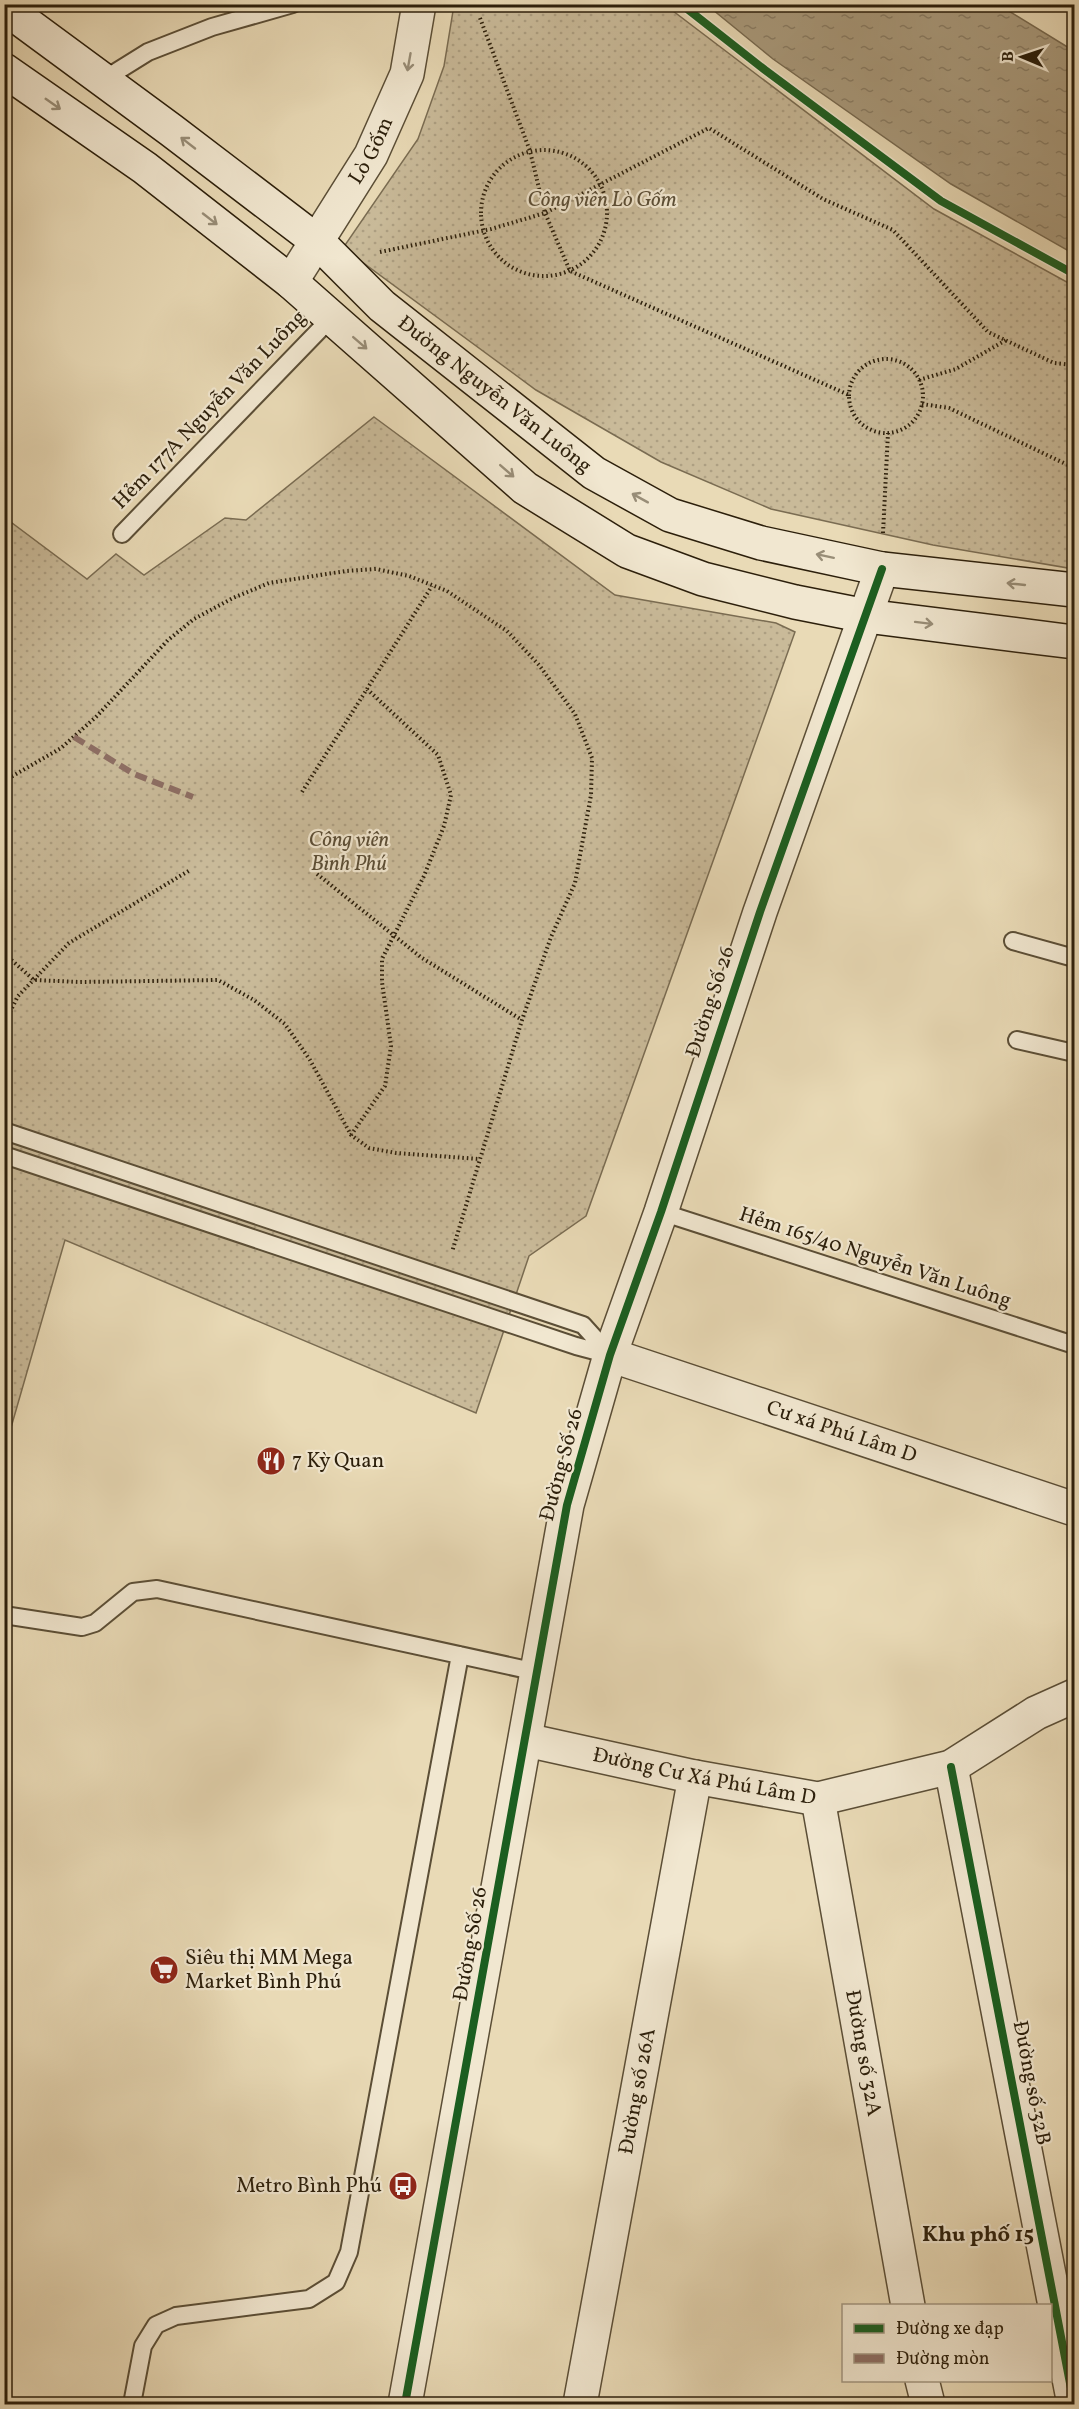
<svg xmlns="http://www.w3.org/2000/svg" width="1079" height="2409" font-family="Vollkorn,serif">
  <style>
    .park { fill: url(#park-dots); stroke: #7a6c52; stroke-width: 1.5 }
    .water { fill: url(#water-ripples); stroke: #77694f; stroke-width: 1.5 }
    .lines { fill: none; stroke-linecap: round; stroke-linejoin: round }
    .service-casing { stroke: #5b4e36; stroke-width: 20 }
    .minor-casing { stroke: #5b4e36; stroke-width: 36 }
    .tertiary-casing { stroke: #5b4e36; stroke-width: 36 }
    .secondary-casing { stroke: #2c1f0b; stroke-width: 36 }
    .path { stroke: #2c1f0b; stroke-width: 4; stroke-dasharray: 1.5 3; stroke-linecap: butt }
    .service { stroke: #f1e7d0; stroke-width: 16 }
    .minor { stroke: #f1e7d0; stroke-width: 33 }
    .tertiary { stroke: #f1e7d0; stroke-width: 33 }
    .secondary { stroke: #f1e7d0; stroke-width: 33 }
    .quiet { stroke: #8d6e63; stroke-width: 6; stroke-dasharray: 12 6; stroke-linecap: butt }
    .cycleway-casing { stroke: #f1e7d0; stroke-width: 11 }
    .cycleway { stroke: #1b5e20; stroke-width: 8 }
    .oneway { stroke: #988d77 }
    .labels { text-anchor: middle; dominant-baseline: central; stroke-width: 4.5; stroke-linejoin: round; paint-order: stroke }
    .street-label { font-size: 21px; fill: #2c1f0b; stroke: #f1e7d0 }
    .park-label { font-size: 21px; font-style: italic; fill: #5b4e36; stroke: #f1e7d0 }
    .poi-label { font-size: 21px; fill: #2c1f0b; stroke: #f1e7d0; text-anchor: start }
    .neighbourhood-label { font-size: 22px; font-weight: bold; fill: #2c1f0b; stroke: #f1e7d0 }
  </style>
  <defs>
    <pattern id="park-dots" width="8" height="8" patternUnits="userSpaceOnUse" patternTransform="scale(1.5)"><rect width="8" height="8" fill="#c9ba99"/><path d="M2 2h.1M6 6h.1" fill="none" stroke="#ad9f82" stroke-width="1.8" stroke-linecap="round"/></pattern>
    <pattern id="water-ripples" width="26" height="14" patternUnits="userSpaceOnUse" patternTransform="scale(1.5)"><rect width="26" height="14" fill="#a99a7c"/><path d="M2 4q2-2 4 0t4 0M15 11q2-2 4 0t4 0" fill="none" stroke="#8a7d64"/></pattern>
  </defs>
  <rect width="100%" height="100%" fill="#e9dab6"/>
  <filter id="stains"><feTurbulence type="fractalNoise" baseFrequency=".00333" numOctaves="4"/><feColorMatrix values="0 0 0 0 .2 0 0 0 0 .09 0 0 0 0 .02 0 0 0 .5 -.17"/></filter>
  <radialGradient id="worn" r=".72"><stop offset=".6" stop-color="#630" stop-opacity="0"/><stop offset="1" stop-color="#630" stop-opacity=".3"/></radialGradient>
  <path class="park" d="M454,5H665L934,209L1074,286V569L933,545L771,509L661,462L536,390L343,248L418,139L444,66Z
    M374,417L615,595L776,623L795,632L586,1216L529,1256L476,1413L65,1240L8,1438H5L4,517L87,579L116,554L144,575L225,518L246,520Z"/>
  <path class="water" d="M707,5H999L1074,51V254L951,184L773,59Z"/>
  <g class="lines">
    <g class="service-casing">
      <path id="service" d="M103,80L148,52L212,27L293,4
        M122,534L331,318
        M1013,941L1074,958
        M1017,1040L1074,1053
        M4,1131L583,1325L610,1355
        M4,1155L576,1346L610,1355
        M661,1212L1074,1345
        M4,1615L82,1627L95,1623L133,1592L157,1589L537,1672
        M132,2404L143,2346L156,2325L176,2316L309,2299L336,2282L349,2252L460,1655"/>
    </g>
    <g class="minor-casing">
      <g id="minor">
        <path id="s1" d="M610,1355L1074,1509"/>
        <path id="s2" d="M526,1740L695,1777L818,1799L951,1767L1036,1713L1074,1696"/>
        <path d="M951,1767L1074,2404"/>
        <path id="s3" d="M818,1799L908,2306"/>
        <path d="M922,2380L928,2404"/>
        <path id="s4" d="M580,2404L695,1777"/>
      </g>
    </g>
    <g class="tertiary-casing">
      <g id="tertiary">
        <path id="s5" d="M291,282L371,155L407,74L419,4"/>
        <path d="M405,2404L567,1505L610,1355L661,1212L760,912L882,569"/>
      </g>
    </g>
    <g class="secondary-casing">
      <g id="secondary">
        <path id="s6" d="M4,7L171,130L318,242L382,306L594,473L670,515L761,543L882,569L1074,590"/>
        <path d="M4,70L145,168L291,282L525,488L627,551L703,579L795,602L866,616L1074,642"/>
      </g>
    </g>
    <path class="path" d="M480,18L530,151L545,213L570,271L849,395
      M481 213a63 63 0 1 1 126 0a63 63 0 1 1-126 0Z
      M380,252L491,229L545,213L709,128L823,199L893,230L988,332L1054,363L1074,365
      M849 396a37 37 0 1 1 74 0a37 37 0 1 1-74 0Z
      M919,380L956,369L1006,340
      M922,404L949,408L1074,468
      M883,533L888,433
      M4,781L61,748L96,717L168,640L194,619L233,598L269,583L346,571L376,569L409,576L447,591L507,631L539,665L575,714L592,758L591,795L575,883L551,937L522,1020L452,1252
      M302,792L432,586
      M317,874L422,958L522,1020
      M4,949L9,958L34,980L80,982L218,980L254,1000L285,1024L310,1060L351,1135L369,1148L396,1153L479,1159
      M4,1024L18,996L69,943L190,870
      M351,1135L385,1086L391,1046L382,982V959L424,876L444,826L451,795L438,755L367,689"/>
    <use href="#service" class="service"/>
    <use href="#minor" class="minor"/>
    <use href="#tertiary" class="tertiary"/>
    <use href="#secondary" class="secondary"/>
    <path class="quiet" d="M74,737L134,774L193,797"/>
    <g class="cycleway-casing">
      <path id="cycleway" d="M681,4L765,70L941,201L1074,274
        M951,1767L1074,2404
        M405,2404L567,1505L610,1355L661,1212L760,912L882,569"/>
    </g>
    <use href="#cycleway" class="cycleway"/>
  </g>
  <defs><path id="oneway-shaft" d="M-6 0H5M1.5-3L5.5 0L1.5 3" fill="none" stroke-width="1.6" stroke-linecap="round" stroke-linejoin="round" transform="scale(1.5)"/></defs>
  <g class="oneway">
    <use href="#oneway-shaft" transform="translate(409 62) rotate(100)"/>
    <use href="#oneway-shaft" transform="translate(53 104) rotate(35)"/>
    <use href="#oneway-shaft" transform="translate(188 143) rotate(-142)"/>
    <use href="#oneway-shaft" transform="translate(210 219) rotate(38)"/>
    <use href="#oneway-shaft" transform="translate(360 343) rotate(41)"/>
    <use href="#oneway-shaft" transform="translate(507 471) rotate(41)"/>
    <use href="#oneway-shaft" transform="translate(640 498) rotate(-151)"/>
    <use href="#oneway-shaft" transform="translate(825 556) rotate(-168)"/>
    <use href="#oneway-shaft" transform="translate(1016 584) rotate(-174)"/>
    <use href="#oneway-shaft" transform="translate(924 623) rotate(7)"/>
  </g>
  <defs>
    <g id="restaurant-disc" transform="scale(1.5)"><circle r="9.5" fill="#8f2418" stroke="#f1e7d0"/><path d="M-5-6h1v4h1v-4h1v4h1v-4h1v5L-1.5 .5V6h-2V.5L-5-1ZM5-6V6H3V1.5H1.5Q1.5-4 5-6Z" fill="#fff"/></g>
    <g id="supermarket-disc" transform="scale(1.5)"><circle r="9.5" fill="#8f2418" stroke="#f1e7d0"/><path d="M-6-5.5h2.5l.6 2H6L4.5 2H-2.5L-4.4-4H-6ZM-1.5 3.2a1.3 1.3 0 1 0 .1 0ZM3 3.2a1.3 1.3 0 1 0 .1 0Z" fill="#fff"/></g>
    <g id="bus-disc" transform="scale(1.5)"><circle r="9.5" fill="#8f2418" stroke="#f1e7d0"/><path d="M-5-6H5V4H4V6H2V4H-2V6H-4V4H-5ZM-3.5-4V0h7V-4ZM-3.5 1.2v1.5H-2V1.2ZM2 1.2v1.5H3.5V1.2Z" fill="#fff"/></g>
  </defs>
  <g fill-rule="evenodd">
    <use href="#restaurant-disc" x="271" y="1461"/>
    <use href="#supermarket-disc" x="164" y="1970"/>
    <use href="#bus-disc" x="403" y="2186"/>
  </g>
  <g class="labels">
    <g class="street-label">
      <text stroke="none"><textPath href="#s5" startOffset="154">Lò Gốm</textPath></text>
      <text stroke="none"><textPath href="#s6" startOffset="626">Đường Nguyễn Văn Luông</textPath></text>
      <text transform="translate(210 410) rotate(-46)">Hẻm 177A Nguyễn Văn Luông</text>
      <text transform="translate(711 1002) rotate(-72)">Đường Số 26</text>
      <text transform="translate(875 1258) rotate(18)">Hẻm 165/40 Nguyễn Văn Luông</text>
      <text stroke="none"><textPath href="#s1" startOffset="244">Cư xá Phú Lâm D</textPath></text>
      <text transform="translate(562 1465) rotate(-75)">Đường Số 26</text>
      <text stroke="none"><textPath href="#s2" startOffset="182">Đường Cư Xá Phú Lâm D</textPath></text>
      <text transform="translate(471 1944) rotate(-80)">Đường Số 26</text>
      <text stroke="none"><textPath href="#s3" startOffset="258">Đường số 32A</textPath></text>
      <text transform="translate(1031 2083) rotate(79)">Đường số 32B</text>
      <text stroke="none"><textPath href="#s4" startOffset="318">Đường số 26A</textPath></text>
    </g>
    <g class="park-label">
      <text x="602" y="200">Công viên Lò Gốm</text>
      <text x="349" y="840">Công viên<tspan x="349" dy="24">Bình Phú</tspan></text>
    </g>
    <g class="poi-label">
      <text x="292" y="1461">7 Kỳ Quan</text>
      <text x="185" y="1958">Siêu thị MM Mega<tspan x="185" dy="24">Market Bình Phú</tspan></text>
      <text x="382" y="2186" text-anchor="end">Metro Bình Phú</text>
    </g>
    <g class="neighbourhood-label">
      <text x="978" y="2235">Khu phố 15</text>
    </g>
  </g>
  <rect width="1079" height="2409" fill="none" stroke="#e9dab6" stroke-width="24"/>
  <rect x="6" y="6" width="1067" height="2397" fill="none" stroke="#2c1f0b" stroke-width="3"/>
  <rect x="12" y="12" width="1055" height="2385" fill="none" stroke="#2c1f0b" stroke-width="1.5"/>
  <rect x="842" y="2304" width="210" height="78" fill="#f1e7d0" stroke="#a29781" stroke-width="1.5"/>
  <rect x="854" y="2324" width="30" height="9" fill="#1b5e20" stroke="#a29781" stroke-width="1.5"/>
  <text x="896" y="2334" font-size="18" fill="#2c1f0b">Đường xe đạp</text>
  <rect x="854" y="2354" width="30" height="9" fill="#8d6e63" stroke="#a29781" stroke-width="1.5"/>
  <text x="896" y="2364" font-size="18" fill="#2c1f0b">Đường mòn</text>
  <g transform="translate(1022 57) rotate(272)" stroke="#f1e7d0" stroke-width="4.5" paint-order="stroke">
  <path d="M0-4.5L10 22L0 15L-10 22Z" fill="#2c1f0b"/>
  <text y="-9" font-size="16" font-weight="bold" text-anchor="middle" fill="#2c1f0b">B</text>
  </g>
  <rect width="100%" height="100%" filter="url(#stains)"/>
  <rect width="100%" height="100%" fill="url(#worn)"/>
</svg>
